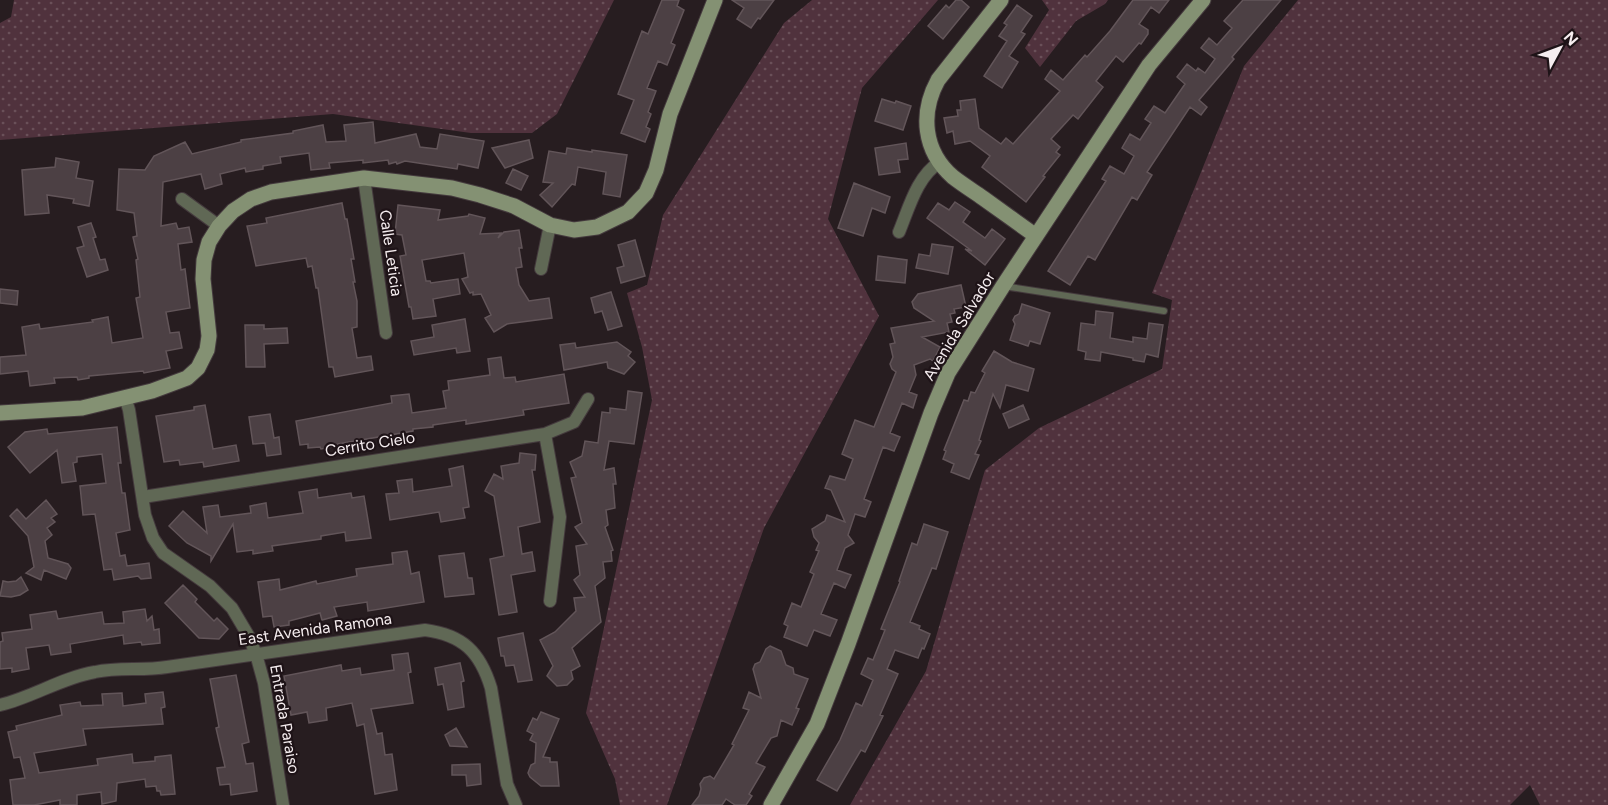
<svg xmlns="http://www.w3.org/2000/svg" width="1608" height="805" font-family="Figtree,sans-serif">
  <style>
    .grass { fill: url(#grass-dots) }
    .building { fill: #4c4044; stroke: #625559; stroke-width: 1.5 }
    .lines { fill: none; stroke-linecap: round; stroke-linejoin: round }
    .lane-casing { stroke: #443a3d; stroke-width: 8 }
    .street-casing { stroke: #443a3d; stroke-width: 14 }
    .secondary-casing { stroke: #443a3d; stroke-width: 17 }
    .lane { stroke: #606855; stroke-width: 6 }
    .street { stroke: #606855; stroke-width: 12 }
    .secondary { stroke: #849173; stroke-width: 15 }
    .labels { text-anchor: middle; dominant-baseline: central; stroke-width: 4.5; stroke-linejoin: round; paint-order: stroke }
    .street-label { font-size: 16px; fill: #f5edef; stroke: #1e1317 }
  </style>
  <defs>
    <pattern id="grass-dots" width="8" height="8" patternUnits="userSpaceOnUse" patternTransform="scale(1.5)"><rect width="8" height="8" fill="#50323d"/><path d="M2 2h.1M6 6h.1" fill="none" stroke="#6a5059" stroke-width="1.8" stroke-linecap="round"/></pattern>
  </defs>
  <rect width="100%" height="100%" fill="#271d20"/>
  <path class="grass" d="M14,0H614L557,114L532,133H471L333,114L0,140V23L11,17Z
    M812,0H938L862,88L828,219L879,316L764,528L667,805H620L615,779L586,713L652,400L642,347L627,293L647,285L663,215L784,23Z
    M1042,0H1108L1105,4L1076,21L1040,67L1025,48L1049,10Z
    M1298,0H1608V805H1540L1530,785L1510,805H850L926,671L985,470L1039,428L1162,369L1172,300L1152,293L1244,66Z"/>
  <path class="building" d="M662,0H679L677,6L684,10L671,43L675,45L667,65L658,61L647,88L656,91L648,112L651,114L646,127L650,129L645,142L621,133L634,100L618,94L642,31L648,34Z
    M732,0H774L760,19L758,18L751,28L737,19L744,8Z
    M956,0H961L969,7L943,39L928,26L946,5L949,8Z
    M1133,0H1169L1159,13L1151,7L1139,24L1148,30V34L1141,44L1139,43L1123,62L1116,56L1096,81L1103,87L1078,119L1073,115L1051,139L1060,147L1056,152L1060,155L1043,176L1045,177L1026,202L982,167L990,156L970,141L955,144L953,131L947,133L944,118L958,116L957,110H961L960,101L975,99L979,128L1001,144L1006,138L1013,144L1060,91L1045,79L1051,70L1063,80L1085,55L1087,57L1110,31Z
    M1243,0H1281L1232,57L1234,59L1199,100L1207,107L1201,115L1190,107L1147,172L1152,175L1137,200L1132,197L1095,260L1088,256L1070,285L1048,271L1106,181L1102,179L1110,166L1124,174L1134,156L1122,148L1130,134L1140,140L1151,123L1145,119L1154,106L1165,113L1185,84L1177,77L1187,64L1196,71L1198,68L1205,73L1215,59L1201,48L1209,38L1217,45L1232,28L1224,21Z
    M1017,5L1032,16L1021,32L1025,34L1009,56L1018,62L1002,88L984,76L1007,41L999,36L1007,25L1004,23Z
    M882,99L895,103L896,101L911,106L903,130L875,121Z
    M373,122L375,143L416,134L420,147L437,149L440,134L484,141L478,168L458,164L457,169L405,161L397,164L396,162L389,164L388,160L363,163V160L329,163L330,168L311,170L309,153L280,157L281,163L263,166V169L246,172L245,168L220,174L222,184L205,189L201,174L163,182L161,226L176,223L178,229L189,227L192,242L178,244L181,270L185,269L190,308L166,312L170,333L179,332L182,348L166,351L170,368L144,373L143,371L89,376V378L78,380L77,377L54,378L55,383L30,386L28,371L0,374V357L26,355L22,327L39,324L40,329L93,322L92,320L108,317L112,343L143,338L136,298L140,297L136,260L138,259L133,237L137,236L134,213L117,210L119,169L145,170L154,156L185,142L192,154L241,142V140L293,133V131L323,125L326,142L346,141L344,125Z
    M529,140L533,158L505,168L492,148Z
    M906,143L908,159L898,160L900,172L879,175L875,148Z
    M567,148L592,152V150L627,155L620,197L603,194L606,172L578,167L575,185L572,184L552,207L540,195L553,183L543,182L549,151L566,154Z
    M56,158L79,162L76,178L93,181L89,206L73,203L74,199L47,195L49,213L25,215L22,170L55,167Z
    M513,169L528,176L521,190L506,183Z
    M854,183L890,197L885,213L872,208L863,236L838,228Z
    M955,202L970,212L963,222L985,238L992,229L1005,239L985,265L965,249L972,251L927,218L938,203L949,210Z
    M342,203L345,219H347L354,259H351L355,282H353L357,301V327L352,328L357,358L371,356L373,370L335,377L333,367H329L318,288H316L312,266L308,267L306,258L256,266L247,226L267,223L266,218Z
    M398,205L440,210L438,220L468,216L469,214L485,218L480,234L501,233L498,238L504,232L519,230L522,248H519L522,267L516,268L519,285L529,301L549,298L552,318L507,324L494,332L485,318L491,315L481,294L473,295V292L470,293L462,279L468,277L464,253L422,260L426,281H430L431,283L458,279L460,294L433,299L436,316L413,319L411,307H409L400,256L406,255L402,235L395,234Z
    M91,223L96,237L93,238L100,260L105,259L108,270L87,277L77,248L84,246L78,227Z
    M635,240L645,276L621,283L617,268L624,266L618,245Z
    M932,244L953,247L948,274L916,268L919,254L930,256Z
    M878,256L907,260L905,283L876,280Z
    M961,285L966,307L954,309L955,313L950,314L952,322L947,323L949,332L922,337L940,347L933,361L930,359L914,365L916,375L909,392L917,395L913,408L902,403L890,433L900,437L894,451L883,447L864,499L871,502L865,517L855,514L848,535L854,543L845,548L837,570L851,575L845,588L834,583L821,614L837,620L830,636L814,630L807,646L784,637L788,626L784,624L792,603L801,607L814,574L810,572L819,551L816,550L819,543L814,537L812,529L825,521L827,515L845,522L831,490L825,488L830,476L845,480L853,459L842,454L855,420L874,427L896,372L892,369L890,364L893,357L890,344L895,343L891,328L934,321L914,308L912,302L918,294Z
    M0,289L18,291L17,305L0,303Z
    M611,292L622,326L608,330L602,311L595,313L591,298Z
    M1022,304L1050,313L1040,344L1030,341L1028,346L1010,340L1015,324L1013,320L1015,316L1019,314Z
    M1096,311L1113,313L1110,338L1133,342V337L1147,339L1149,323L1163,325L1158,357L1146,354L1144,362L1133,360V358L1101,352L1100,361L1085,359L1086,352L1078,350L1081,323L1095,325Z
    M465,319L470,351L457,353L456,348L414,355L411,341L434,337L432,325Z
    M245,325H264V329L287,328L288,343L264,344L265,367H246Z
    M617,342L631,352L628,356L635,362L624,374L608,368L607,362L564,370L560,345L575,343L576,348Z
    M994,351L1012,362L1034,369L1028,391L1006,385L1000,408L993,394L979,440L981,441L975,454L979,455L969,479L951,472L954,464L943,459L946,451L944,450L964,400L968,401L971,392L975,393L985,373L982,371Z
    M501,357L504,378L515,377L516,382L564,374L569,403L523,410L524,415L466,424V420L433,425V427L413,429V431L338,444V446L321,449L320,447L308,448V444L300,445L296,421L392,403L391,396L409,394L412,413L446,408L443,391L449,390L448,381L490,375L488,359Z
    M628,391L642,393L634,444L609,441L604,470L614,468L616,484H613L615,508L606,510L608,525L605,527L613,550L611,551L612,561L603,562L605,578L595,586L601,622L572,648L580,666L571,671L573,679L567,685L557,686L547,676L553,666L540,640L555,632L576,611L574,598L585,597L574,580L580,575L576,546L587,544L575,527L582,523L571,478L576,477L570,462L582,456L585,441L598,443L602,412L610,413V408L626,410Z
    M205,405L213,449L236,445L239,461L204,467L203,462L180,465L179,460L164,462L156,416L194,410V407Z
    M1023,405L1029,419L1009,428L1003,414Z
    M270,414L274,438L279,437L281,454L267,456L265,443L253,444L249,417Z
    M117,427L121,463H118L122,493H125L130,530L116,533L120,556L125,555L127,566L149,563L151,578L141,579L138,576L114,580L112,569L104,570L95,514L83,515L80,486L106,483L102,454L77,457V462L73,463L76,481L62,483L57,450L30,473L8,447L25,432L47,429L48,434Z
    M520,453L536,455L535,470H532L540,522L518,527L522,554L532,552L535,571L511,575L517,612L499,615L490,559L504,556L494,496L485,491L494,474L503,479L501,466L519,463Z
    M463,466L469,507L463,508L465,518L441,522L439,512L390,520L386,494L399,493L397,481L412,479L413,492L452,486L449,469Z
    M317,489L318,498L351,493L352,498L364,496L371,538L346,541L345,532L321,536V539L272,546L273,551L253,554V550L237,552L233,524L211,561V556L187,543L169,526L183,511L207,533L203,507L218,505L220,517L251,513L250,506L266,503L268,518L303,513L299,492Z
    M46,500L57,514L51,518L55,522L47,528L52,535L45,541L48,558L68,564L71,568L66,579L44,570L41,580L26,573L34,567L28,536L10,516L17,509L26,519Z
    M924,524L948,532L936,569L932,568L910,622L920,626L919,629L930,634L924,649L922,648L918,658L895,650L887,669L898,674L880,715L883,716L865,752L861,750L837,791L817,780L840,740L856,703L862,706L873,680L861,674L868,658L873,660L885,630L881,629L900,582L899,581L912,543L917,545Z
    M407,551L411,574L419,572L424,602L368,611L367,602L334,607L337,616L322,620L320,613L289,621V625L274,627L272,616L263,617L258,582L279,579L280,590L316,581L317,584L357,576L356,569L393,564L392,553Z
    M464,553L468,578H472L474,594L445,597L439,556Z
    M21,577L28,590L20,595L11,597L0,596L3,581L8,582L16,581Z
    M183,585L197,599L195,602L214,621L217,618L228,629L219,639L199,638L165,603Z
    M145,609L147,621L152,616L154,630L159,629L160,643L142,645L141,642L124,644L123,635L70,644L71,652L51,655L49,645L26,648L29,669L12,672V668L0,669V642L3,641L2,633L32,629L30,615L56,611L58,619L102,612L104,624L124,623L123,612Z
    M523,633L532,680L518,682L514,665L506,666L504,656H501L498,638Z
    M770,646L781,651L786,665L793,668L794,674L808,679L796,708L799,709L792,725L781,720L777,736L771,738L756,763L765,767L749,794L752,796L746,805H735L726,799L722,805H692L699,796L701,789L700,784L704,778L710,776L714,779L734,745L732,744L749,710L743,708L749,692L761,698L753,669L755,664L760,662L766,649Z
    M408,653L411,672L408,673L413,703L371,709L377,734L382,733L385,755L392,754L397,790L375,794L364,724L357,726L352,703L326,708L327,720L309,723L307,712L291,715L284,676L341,665L342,671L360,668L361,675L394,670L392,655Z
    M460,663L464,681L461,682L464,707L448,710L443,684L438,685L435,668Z
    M236,675L249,742L242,744L246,764L253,763L257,791L231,795L230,784L220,785L217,768L225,767L216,728L219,727L210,679Z
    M163,692L165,707L161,708L163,724L83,729L86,745L34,753L39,773L98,765L97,759L132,754L133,763L155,761V757L171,755L175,794L161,795L160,791H157L156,786L146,787L145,779L117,783L116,801L102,804L101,792L77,795V805H60V800L34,805H13L10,780L25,778L20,757L14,758L8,732L17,730L16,726L62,715L60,705L80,702L81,706L103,705L102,694L122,693L123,706L146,703L145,694Z
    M541,712L559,719L543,757L550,758V762H557L559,786H541L530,777L528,773L531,765L535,763L536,743L530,740L533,734L527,731L533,718L537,720Z
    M456,728L467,747L450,746L445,735Z
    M480,764L481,784L467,786L466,775H452V765Z"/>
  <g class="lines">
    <g class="lane-casing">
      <path id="lane" d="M1003,286L1164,311"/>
    </g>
    <g class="street-casing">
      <path id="street" d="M364,178L386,333
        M182,199L219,226
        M899,232C909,208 917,176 940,162
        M541,269L550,225
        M125,397L129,410L145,515L153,538L163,553L210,586L232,608L248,635L256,654L264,683L283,805
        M545,434L560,517L550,601
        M143,497L545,434L574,422L588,399
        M0,705C33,697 61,678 95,672C119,667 143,671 167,667C253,655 339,642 425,630C463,635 480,652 491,688L507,784L516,805"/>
    </g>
    <g class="secondary-casing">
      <path id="secondary" d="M1001,0L938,80C920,113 923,151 953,177C962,184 973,191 983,198C1001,211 1018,223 1036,236
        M0,413L82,408L152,391L187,378L198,368L207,350L209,336L203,279L204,260L209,242L219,226L233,211L251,199L271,192L364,178L452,188L480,195L514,206L550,225L574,230L597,227L628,212L646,193L656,170L670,114L715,0
        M771,805L817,724L848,644L931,413L948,373L1003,286L1149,65L1203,0"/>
    </g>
    <use href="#lane" class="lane"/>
    <use href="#street" class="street"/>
    <use href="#secondary" class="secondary"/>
  </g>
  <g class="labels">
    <g class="street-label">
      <text transform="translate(391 253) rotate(82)">Calle Leticia</text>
      <text transform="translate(959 326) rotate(-59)">Avenida Salvador</text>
      <text transform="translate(370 444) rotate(-9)">Cerrito Cielo</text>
      <text transform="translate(315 629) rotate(-8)">East Avenida Ramona</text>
      <text transform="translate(285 719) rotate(80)">Entrada Paraiso</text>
    </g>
  </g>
  <g transform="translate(1560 48) rotate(49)" stroke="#1e1317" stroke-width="4.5" paint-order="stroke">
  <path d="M0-4.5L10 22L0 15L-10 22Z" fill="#f5edef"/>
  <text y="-9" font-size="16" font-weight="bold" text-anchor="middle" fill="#f5edef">N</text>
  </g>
</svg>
